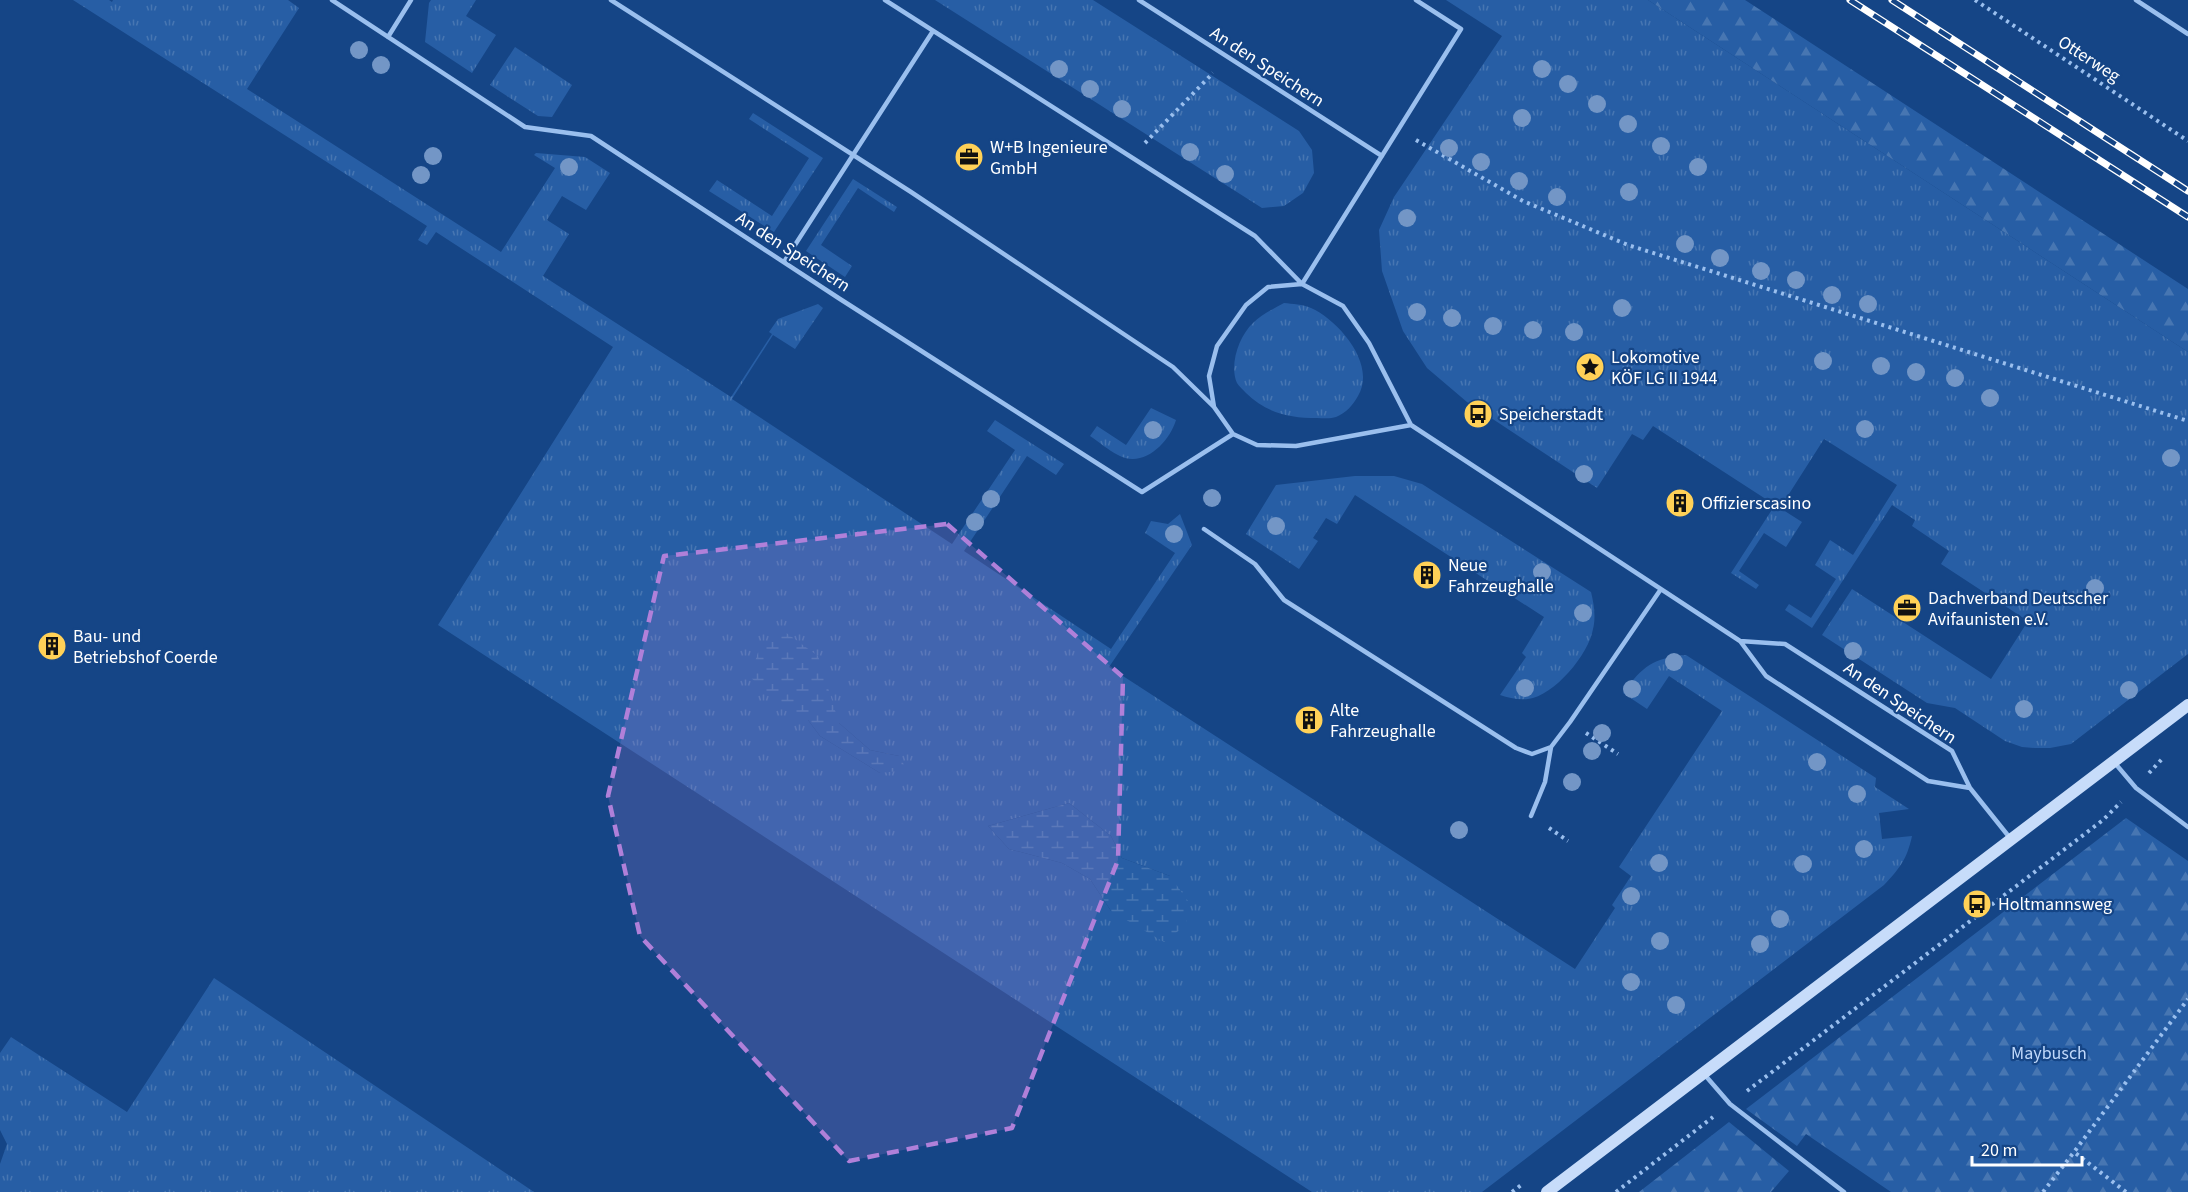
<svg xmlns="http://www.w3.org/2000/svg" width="2188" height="1192" font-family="'Source Sans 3',sans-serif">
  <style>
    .grass { fill: url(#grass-tufts); fill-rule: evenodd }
    .forest { fill: url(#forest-firs) }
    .wetland { fill: url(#wetland-marsh) }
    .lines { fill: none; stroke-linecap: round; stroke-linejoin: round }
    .path { stroke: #9abfee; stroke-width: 4; stroke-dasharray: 3 4.5; stroke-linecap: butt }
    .lane { stroke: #9abfee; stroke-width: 4.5 }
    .secondary { stroke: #c7dcfa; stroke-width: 12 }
    .rail-casing { stroke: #fff; stroke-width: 7 }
    .rail { stroke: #154586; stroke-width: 4.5; stroke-dasharray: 14; stroke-linecap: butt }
    .tree { fill: #7396c6 }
    .marked { fill: #b080d9; fill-opacity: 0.2; stroke: #b080d9; stroke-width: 4.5; stroke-dasharray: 12 8; stroke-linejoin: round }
    .labels { text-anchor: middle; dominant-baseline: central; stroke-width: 4.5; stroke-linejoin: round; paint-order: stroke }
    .street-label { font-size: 18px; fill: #fff; stroke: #154586 }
    .poi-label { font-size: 18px; fill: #fff; stroke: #154586; text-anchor: start }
    .park-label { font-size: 18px; fill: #c0d9fb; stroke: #154586 }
  </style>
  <defs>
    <pattern id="grass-tufts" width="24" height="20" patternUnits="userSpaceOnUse" patternTransform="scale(1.5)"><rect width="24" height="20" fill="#275ea5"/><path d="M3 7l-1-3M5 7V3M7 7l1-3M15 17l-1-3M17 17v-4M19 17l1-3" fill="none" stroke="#4776b2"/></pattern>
    <pattern id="forest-firs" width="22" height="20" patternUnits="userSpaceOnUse" patternTransform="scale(1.5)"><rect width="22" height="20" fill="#275ea5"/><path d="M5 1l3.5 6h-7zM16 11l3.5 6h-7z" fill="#4776b2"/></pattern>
    <pattern id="wetland-marsh" width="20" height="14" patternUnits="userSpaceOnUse" patternTransform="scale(1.5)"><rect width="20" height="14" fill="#275ea5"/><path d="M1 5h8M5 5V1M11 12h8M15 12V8" fill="none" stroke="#4776b2"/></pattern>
  </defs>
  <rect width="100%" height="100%" fill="#154586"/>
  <path class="grass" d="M73,0H109L112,2L113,0H288L299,8L247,89L501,252L555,168L534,155L536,153L585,157L610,173L586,210L562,196L547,220L569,234L543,276L731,397L772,334L769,332L778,319L818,304L823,308L795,349L773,335L732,399L952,544L1015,450L987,431L995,420L1064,464L1056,475L1027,456L964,551L1111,649L1175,553L1145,533L1151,521L1168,524L1180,514L1192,545L1109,667L1575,969L1615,908L1612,905L1631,876L1619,867L1722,711L1669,676L1647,709L1623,693C1643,666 1653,658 1686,655L1876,778L1875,787L1909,809L1879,813L1882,839L1912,836C1907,859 1900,868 1884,885L1482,1192H1312L438,625L613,347L436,232L427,245L418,240L427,226ZM808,720L839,723L870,750L899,756L880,773L820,736ZM1069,803L1111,836L1122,858L1170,876L1111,911L1090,879L1062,863L1009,849L988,826Z
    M431,0H476L466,16L496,35L472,73L425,42L429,3Z
    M935,0H1093L1299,131L1312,150L1314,173L1303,193L1284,206L1262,208Z
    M1446,0H1648L2188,352V654L2071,744L2050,748H2035L2022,747L2005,741L1955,708L1927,703L1822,635L1852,589L1991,679L2028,621L1941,564L1949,551L1912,526L1915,520L1892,505L1812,628L1785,610L1789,604L1811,618L1836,579L1815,565L1830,540L1853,555L1897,485L1824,439L1780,508L1802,522L1786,547L1764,533L1739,571L1759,585L1756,589L1731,573L1775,505L1653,426L1643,440L1632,434L1597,488L1467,402L1427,368L1403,331L1382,271L1379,230L1394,197L1502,36Z
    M515,47L572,85L552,117L538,116L490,85Z
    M753,113L823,158L774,232L709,191L717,180L772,216L809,158L749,119Z
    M853,179L897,207L894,212L858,188L821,245L852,266L845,277L806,251Z
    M1284,303C1292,304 1303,304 1311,308C1338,320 1377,364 1358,396C1353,405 1346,413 1336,417C1330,419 1323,418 1317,418C1290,418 1266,413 1246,393C1243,390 1239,386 1237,383C1229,365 1239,336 1253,323C1261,315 1273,309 1284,303Z
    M1151,408L1176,420C1169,443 1143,469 1118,455C1108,450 1099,442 1090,436L1097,426L1126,445Z
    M1355,476H1394L1422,484L1591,592C1594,604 1596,617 1593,629C1589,654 1554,696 1528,699C1518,700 1509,698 1500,695L1526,657L1522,653L1544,617L1355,495L1337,524L1326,518L1313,538L1318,541L1299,569L1246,534L1276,485Z
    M214,978L534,1192H0V1164L7,1144L0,1130V1053L11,1037L127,1112Z"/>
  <path class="forest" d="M1648,0H1745L2188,289V352Z
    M2126,818L2188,861V1192H1891L1806,1134L1797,1146L1746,1109Z
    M1729,1122L1789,1171L1771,1192H1639Z"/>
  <path class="wetland" d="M785,632L818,656L839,723L870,750L899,756L907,770L880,773L820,736L808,720L788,710L750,677L760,646Z
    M1069,803L1111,836L1122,858L1170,876L1188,901L1186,925L1164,942L1111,911L1090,879L1062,863L1009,849L988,826Z"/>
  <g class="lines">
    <path class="path" d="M1975,0L2188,141
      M1416,140L1523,201L1628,245L2188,421
      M1145,143L1213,73
      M1586,733L1618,754
      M2149,773L2162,759
      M1549,828L1568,841
      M1747,1091L2103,820L2121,802
      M1512,1192L1524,1183
      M1616,1192L1713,1117
      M2043,1192L2074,1152
      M2126,1192L2074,1152L2188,999"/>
    <path class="lane" d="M332,0L525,127L591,136L840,299L1142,492L1233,434
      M611,0L911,192L1173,367L1214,407
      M885,0L1255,236L1302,284L1461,29L1416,0
      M1139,0L1382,156
      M2136,0L2188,34
      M388,37L411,0
      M784,262L933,31
      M1411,425L1296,446L1257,445L1233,434L1214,407L1209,376L1217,346L1246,305L1268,287L1302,284L1343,306L1369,343L1411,425L1740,641L1766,676L1928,781L1970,788
      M1204,529L1255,564L1284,600L1516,748L1532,754L1551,747L1570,722L1661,589
      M1740,641L1785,644L1952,751L1970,788L2010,838
      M2114,762L2136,788L2188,827
      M1531,816L1545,782L1551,747
      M1704,1074L1730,1104L1844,1192"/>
    <path class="secondary" d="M1547,1192L2188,705"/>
    <g class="rail-casing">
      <path id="rail" d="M1850,0L2188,217
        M1892,0L2188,191"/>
    </g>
    <use href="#rail" class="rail"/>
  </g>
  <g class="tree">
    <circle cx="359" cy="50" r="9"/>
    <circle cx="381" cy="65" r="9"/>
    <circle cx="1059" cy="69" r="9"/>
    <circle cx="1542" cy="69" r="9"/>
    <circle cx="1568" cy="84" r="9"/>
    <circle cx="1090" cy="89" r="9"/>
    <circle cx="1597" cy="104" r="9"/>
    <circle cx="1122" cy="109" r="9"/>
    <circle cx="1522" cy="118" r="9"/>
    <circle cx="1628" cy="124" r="9"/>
    <circle cx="1661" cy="146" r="9"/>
    <circle cx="1449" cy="148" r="9"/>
    <circle cx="1190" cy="152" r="9"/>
    <circle cx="433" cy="156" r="9"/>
    <circle cx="1481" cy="162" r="9"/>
    <circle cx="569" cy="167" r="9"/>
    <circle cx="1698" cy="167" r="9"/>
    <circle cx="1225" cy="174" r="9"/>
    <circle cx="421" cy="175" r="9"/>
    <circle cx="1519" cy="181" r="9"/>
    <circle cx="1629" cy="192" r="9"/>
    <circle cx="1557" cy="197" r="9"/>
    <circle cx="1407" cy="218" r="9"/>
    <circle cx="1685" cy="244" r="9"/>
    <circle cx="1720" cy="258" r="9"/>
    <circle cx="1761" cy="271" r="9"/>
    <circle cx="1796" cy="280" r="9"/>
    <circle cx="1832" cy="295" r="9"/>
    <circle cx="1868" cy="304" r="9"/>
    <circle cx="1622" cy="308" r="9"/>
    <circle cx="1417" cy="312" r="9"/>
    <circle cx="1452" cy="318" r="9"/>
    <circle cx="1493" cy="326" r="9"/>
    <circle cx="1533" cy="330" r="9"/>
    <circle cx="1574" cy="332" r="9"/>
    <circle cx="1823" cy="361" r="9"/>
    <circle cx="1881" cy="366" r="9"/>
    <circle cx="1916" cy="372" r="9"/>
    <circle cx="1955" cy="378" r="9"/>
    <circle cx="1990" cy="398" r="9"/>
    <circle cx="1865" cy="429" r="9"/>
    <circle cx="1153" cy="430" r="9"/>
    <circle cx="2171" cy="458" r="9"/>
    <circle cx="1584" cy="474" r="9"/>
    <circle cx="1212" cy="498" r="9"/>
    <circle cx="991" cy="499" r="9"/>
    <circle cx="975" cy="522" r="9"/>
    <circle cx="1276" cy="526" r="9"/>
    <circle cx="1174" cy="534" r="9"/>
    <circle cx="1542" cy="572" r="9"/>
    <circle cx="2095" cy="588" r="9"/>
    <circle cx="1583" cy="613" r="9"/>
    <circle cx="1853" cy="651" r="9"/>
    <circle cx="1674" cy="662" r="9"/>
    <circle cx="1525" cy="688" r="9"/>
    <circle cx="1632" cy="689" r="9"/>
    <circle cx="2129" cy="690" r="9"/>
    <circle cx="2024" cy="709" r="9"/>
    <circle cx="1602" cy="733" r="9"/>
    <circle cx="1592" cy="751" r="9"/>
    <circle cx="1817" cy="762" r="9"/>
    <circle cx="1572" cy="782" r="9"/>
    <circle cx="1857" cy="794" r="9"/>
    <circle cx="1459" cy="830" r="9"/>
    <circle cx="1864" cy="849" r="9"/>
    <circle cx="1659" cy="863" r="9"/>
    <circle cx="1803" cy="864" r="9"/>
    <circle cx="1631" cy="896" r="9"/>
    <circle cx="1780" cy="919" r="9"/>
    <circle cx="1660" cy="941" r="9"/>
    <circle cx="1760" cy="944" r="9"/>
    <circle cx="1631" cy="982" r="9"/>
    <circle cx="1676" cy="1005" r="9"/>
  </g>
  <path class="marked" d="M947,524L1123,677L1118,860L1012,1128L849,1161L640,936L608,796L664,556Z"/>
  <defs>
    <g id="office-disc" transform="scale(1.5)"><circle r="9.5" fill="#ffd157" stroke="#154586"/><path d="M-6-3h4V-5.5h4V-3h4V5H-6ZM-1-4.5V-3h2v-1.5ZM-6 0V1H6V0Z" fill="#111"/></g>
    <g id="sight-disc" transform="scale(1.5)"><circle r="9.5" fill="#ffd157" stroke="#154586"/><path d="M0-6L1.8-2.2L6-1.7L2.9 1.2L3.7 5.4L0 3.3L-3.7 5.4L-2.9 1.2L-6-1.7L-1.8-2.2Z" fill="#111"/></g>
    <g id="bus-disc" transform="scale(1.5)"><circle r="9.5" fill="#ffd157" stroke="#154586"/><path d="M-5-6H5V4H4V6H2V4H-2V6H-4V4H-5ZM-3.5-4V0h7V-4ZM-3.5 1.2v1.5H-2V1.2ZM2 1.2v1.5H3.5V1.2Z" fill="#111"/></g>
    <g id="building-disc" transform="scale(1.5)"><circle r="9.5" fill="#ffd157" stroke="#154586"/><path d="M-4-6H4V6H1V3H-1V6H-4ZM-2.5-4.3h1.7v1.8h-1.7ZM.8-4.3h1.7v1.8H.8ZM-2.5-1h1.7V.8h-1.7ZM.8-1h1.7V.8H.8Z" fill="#111"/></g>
  </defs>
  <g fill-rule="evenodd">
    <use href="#office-disc" x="969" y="157"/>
    <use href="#sight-disc" x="1590" y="367"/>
    <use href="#bus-disc" x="1478" y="414"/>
    <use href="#building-disc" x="1680" y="503"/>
    <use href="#building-disc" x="1427" y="575"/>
    <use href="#office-disc" x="1907" y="608"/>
    <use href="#building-disc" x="52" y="646"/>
    <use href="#building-disc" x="1309" y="720"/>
    <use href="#bus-disc" x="1977" y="904"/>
  </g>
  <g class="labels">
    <g class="street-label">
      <text transform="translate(2089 59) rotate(33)">Otterweg</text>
      <text transform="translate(1267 67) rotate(33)">An den Speichern</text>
      <text transform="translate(793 252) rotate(33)">An den Speichern</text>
      <text transform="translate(1900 703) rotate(34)">An den Speichern</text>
    </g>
    <g class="poi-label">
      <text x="990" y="147">W+B Ingenieure<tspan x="990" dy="21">GmbH</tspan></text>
      <text x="1611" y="357">Lokomotive<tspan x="1611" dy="21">KÖF LG II 1944</tspan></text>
      <text x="1499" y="414">Speicherstadt</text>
      <text x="1701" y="503">Offizierscasino</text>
      <text x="1448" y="565">Neue<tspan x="1448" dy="21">Fahrzeughalle</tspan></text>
      <text x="1928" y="598">Dachverband Deutscher<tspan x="1928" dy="21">Avifaunisten e.V.</tspan></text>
      <text x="73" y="636">Bau- und<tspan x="73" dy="21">Betriebshof Coerde</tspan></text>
      <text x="1330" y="710">Alte<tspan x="1330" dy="21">Fahrzeughalle</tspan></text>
      <text x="1998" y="904">Holtmannsweg</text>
    </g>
    <g class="park-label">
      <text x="2049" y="1053">Maybusch</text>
    </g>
  </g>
  <path d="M1972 1156v9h110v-9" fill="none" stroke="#ffffff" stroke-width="3"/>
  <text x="1981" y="1156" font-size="18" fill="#ffffff" stroke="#154586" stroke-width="4.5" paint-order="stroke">20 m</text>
</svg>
